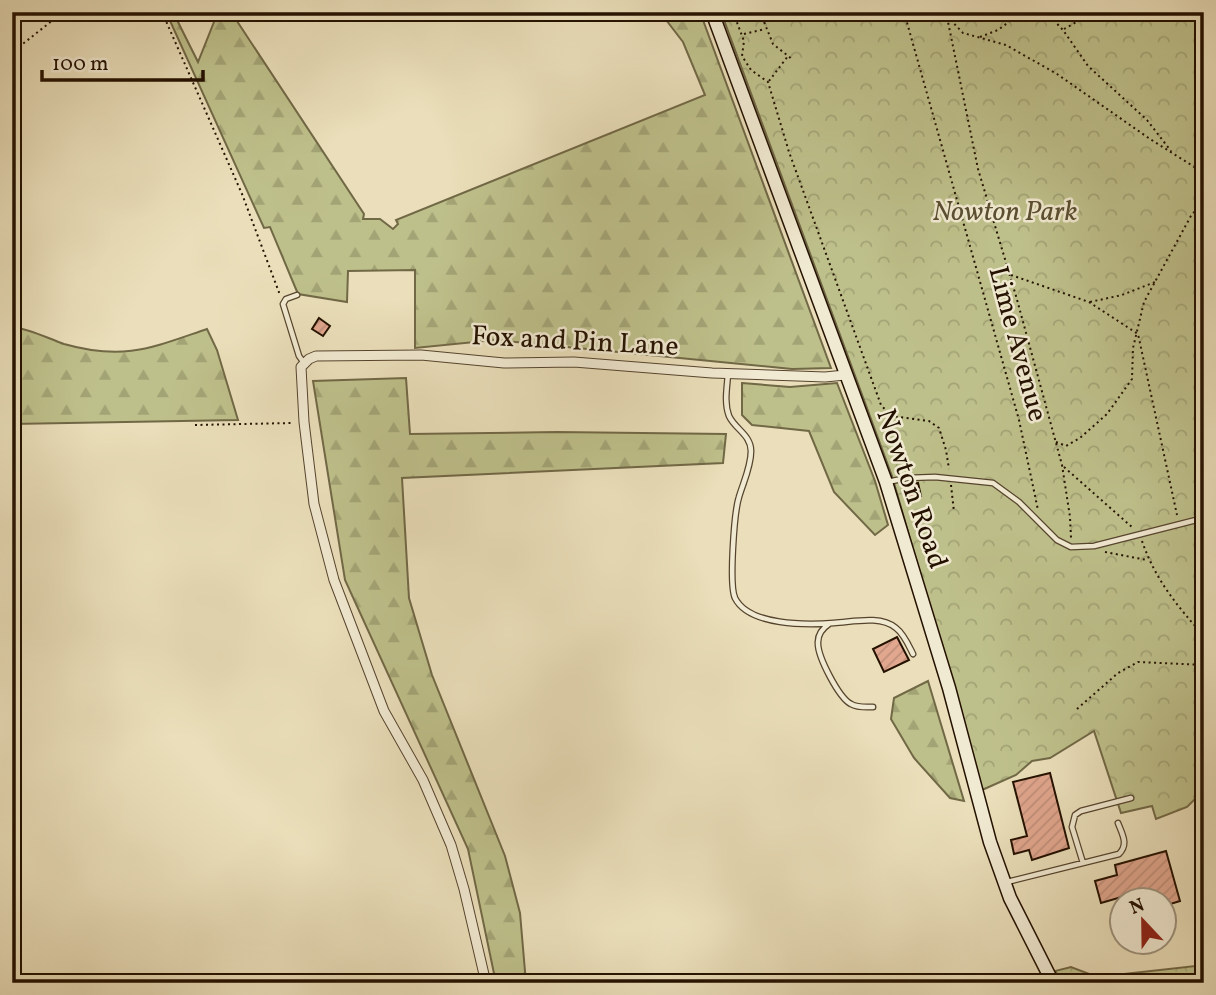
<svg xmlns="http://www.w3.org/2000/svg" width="1216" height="995" font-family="Vollkorn,serif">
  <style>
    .forest { fill: url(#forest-firs); stroke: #716846; stroke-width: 2 }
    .park { fill: url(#park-crowns); stroke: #716846; stroke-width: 2 }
    .building { fill: url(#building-hatch); stroke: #241100; stroke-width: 2 }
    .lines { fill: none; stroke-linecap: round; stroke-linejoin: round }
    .lane-casing { stroke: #56442e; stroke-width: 7 }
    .street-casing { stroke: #56442e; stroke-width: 11 }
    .secondary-casing { stroke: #241100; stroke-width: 15 }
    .path { stroke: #241100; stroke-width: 2; stroke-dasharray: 2 3.5; stroke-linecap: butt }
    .lane { stroke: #f1ead2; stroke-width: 4.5 }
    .street { stroke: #f1ead2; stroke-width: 9 }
    .secondary { stroke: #f1ead2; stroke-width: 12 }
    .labels { text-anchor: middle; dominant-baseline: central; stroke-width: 5; stroke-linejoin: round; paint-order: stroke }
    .park-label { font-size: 28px; font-style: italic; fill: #5a4e31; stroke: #f1ead2 }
    .street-label { font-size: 28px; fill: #241100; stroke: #f1ead2 }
  </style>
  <defs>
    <pattern id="forest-firs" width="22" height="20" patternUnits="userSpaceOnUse" patternTransform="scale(1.75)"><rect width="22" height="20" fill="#bec08b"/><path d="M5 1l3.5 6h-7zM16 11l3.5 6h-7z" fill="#a3a476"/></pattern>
    <pattern id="park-crowns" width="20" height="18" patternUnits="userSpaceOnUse" patternTransform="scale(1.75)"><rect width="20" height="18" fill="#bec08b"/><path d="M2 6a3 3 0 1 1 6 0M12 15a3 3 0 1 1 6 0" fill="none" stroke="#a3a476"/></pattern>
    <pattern id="building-hatch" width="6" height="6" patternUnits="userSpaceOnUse" patternTransform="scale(1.75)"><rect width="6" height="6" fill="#e1a78f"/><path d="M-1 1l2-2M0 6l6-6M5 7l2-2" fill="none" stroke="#c18f7a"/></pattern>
  </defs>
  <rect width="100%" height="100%" fill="#eadfba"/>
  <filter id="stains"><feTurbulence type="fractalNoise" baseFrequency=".00286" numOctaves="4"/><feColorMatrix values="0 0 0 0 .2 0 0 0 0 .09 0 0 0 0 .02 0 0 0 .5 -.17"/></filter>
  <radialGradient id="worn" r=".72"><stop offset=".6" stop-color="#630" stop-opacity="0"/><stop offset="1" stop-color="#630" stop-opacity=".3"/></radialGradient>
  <path class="forest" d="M166,12H183L177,20L198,62L218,12H231L364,214L363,219H380L393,229L398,224L396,220L705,95L683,42L660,12H700L831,368L792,369L495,340L415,348V270L348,271L347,302L298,294L270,227L264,228Z
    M12,327C30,329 47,338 64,344C124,361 151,348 207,329L217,350L238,420L12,424Z
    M406,378L410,434L557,432L726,434L723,463L402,478L409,598L432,675L505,856L520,913L526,983H496L468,849L345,580L313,381Z
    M742,383L790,387L837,383L875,481L888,525L875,535L834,492L809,431L752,425L742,415Z
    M928,681L964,801L950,798L914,758L891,719L894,698Z"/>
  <path class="park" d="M721,12H1204V790L1187,807L1156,819L1152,806L1121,813L1094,731L1050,758L1032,761L1016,775L982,790L892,476Z
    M1204,965V983H1064L1055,971L1071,967L1097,977Z"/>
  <path class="building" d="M319,318L330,326L323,336L312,329Z
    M918,483L921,496L907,500L903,487Z
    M897,637L909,660L884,672L873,649Z
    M1050,773L1069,848L1032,860L1029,850L1014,854L1011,840L1027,836L1013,782Z
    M1166,851L1180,901L1164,906V900H1126L1125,896L1101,903L1095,881L1117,875L1115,865Z"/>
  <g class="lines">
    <g class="lane-casing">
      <path id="lane" d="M297,295L286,299L283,304L299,356L304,363
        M728,374C727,388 724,403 729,416C735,429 751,435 751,451C751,467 743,483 739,497C734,513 729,585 735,598C749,626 807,625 834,623C853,622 880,615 896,628C904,634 909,646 913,654
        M887,482L907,478L935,477L993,483L1019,502L1057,540L1071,547L1094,546L1204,518
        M829,624C823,628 818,633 818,642C817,656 839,698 851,704C858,708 866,707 873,707
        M1083,863L1072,827L1075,815L1081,811L1131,798
        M1007,882L1119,854C1129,844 1122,834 1118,823"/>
    </g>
    <g class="street-casing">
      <path id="street" d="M486,983L464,889L451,845L423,780L384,711L334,580L314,504L304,422L301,367L309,359L316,356L421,355L504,363L574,362L712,373L825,377L845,375"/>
    </g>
    <g class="secondary-casing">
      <path id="secondary" d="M712,12L886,482L949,688L990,842L1010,898L1053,983"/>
    </g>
    <path class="path" d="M162,12L242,194L280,295
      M733,12L744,41L742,56L751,70L768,82L789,152L881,405L891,416L929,421L939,428L946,450L949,469
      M760,12L773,44L792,59
      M904,12L1019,420L1038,510
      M943,12L963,33L1006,45L1057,74L1150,139L1204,173
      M946,12L978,169L1016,296L1062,465L1070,517L1071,538
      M1046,12L1063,30L1088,66L1147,120L1171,151
      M1064,29L1082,19L1088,12
      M744,34L765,29
      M980,37L998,30L1022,12
      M19,47L63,12
      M769,81L788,56
      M1197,136L1203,171
      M1011,275L1089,302L1138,334L1177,515
      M1090,302L1122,295L1155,282
      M195,425L292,423
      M1056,442L1066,446L1080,438L1107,414L1132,379L1133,348L1144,302L1192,214L1204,204
      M1064,467L1133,528
      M951,485L954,512
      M1142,541C1155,579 1177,606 1204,636
      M1105,552L1147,560
      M1077,709L1118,673L1138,662L1204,665
      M1138,983L1150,977L1180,983"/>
    <use href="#lane" class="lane"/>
    <use href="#street" class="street"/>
    <use href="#secondary" class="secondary"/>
  </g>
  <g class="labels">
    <g class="park-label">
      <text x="1005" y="212">Nowton Park</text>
    </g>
    <g class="street-label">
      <text transform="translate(575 342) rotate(3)">Fox and Pin Lane</text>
      <text transform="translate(1017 344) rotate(75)">Lime Avenue</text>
      <text transform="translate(911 489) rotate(71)">Nowton Road</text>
    </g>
  </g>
  <rect width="1216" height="995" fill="none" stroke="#eadfba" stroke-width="42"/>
  <rect x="14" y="14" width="1188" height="967" fill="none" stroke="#241100" stroke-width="3.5"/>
  <rect x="21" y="21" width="1174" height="953" fill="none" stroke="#241100" stroke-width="2"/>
  <g transform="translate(1143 921) rotate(338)"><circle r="33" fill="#f1ead2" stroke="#9f937e" stroke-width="2"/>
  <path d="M0-5L12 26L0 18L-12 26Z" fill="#8f2418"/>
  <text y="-10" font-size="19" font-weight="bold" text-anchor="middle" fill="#241100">N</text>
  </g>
  <path d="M42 70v10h161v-10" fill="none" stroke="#241100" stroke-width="3.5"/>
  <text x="52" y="70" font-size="21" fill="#241100" stroke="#f1ead2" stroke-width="5" paint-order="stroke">100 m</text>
  <rect width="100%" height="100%" filter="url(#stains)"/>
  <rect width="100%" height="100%" fill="url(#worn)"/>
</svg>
